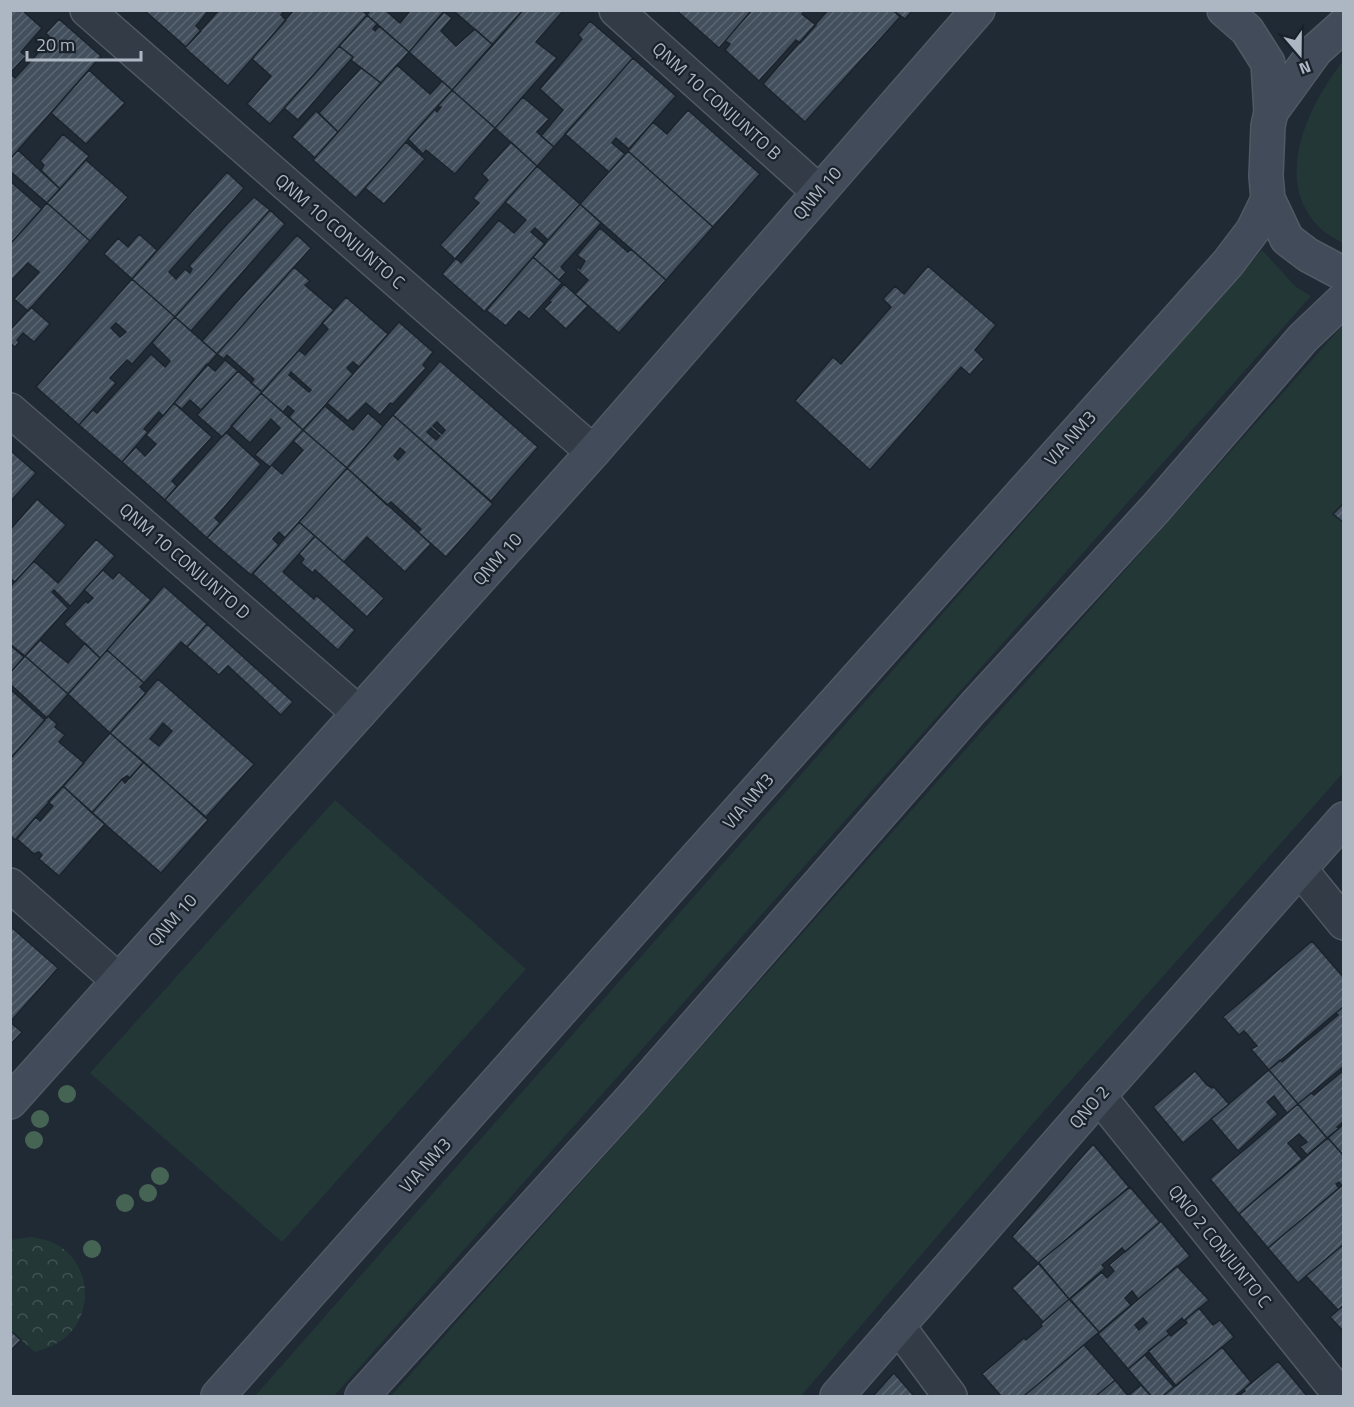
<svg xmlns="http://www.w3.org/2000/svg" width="1354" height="1407" font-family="'Titillium Web',sans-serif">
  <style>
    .grass { fill: #233737 }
    .park { fill: url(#park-crowns) }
    .building { fill: url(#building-hatch); stroke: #1b232c; stroke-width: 1.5; fill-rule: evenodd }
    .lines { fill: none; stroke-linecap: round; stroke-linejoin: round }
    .street-casing { stroke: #505964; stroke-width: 36 }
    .secondary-casing { stroke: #505964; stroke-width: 36 }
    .street { stroke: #333c46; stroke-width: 33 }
    .secondary { stroke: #414b59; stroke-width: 33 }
    .tree { fill: #466454 }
    .labels { text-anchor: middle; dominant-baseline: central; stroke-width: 4.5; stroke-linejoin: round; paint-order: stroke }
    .street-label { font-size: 18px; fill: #adb6c3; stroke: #19212a }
  </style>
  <defs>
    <pattern id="park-crowns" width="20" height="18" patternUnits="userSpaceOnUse" patternTransform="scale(1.5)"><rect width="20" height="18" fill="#233737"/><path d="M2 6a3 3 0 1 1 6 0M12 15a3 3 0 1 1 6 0" fill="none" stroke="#405252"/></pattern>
    <pattern id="building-hatch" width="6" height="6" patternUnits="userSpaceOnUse" patternTransform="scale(1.5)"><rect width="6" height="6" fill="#434f5d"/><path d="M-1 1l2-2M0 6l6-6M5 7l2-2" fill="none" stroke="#5b6673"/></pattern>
  </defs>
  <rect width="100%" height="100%" fill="#202a35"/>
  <path class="grass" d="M1343,61V243C1336,239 1326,234 1320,228C1271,180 1309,105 1343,61Z
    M1262,250L1296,287L1311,296L334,1396H255Z
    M1343,325V773L1043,1112L801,1396H391Z
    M335,800L526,969L282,1242L90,1073Z"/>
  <path class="park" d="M31,1237C44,1239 56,1242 66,1251C90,1272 92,1312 68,1335C59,1344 47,1348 35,1352L11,1331V1240Z"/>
  <path class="building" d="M10,10H22L42,28L21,52L26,56L10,73Z
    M144,10H209L196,26L201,31L186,47Z
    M219,10H285L281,15L286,20L228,86L185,48Z
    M294,10H362L367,15L270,124L247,104L271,76L252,59Z
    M370,10H385L400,23L411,10H445L409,52L367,15Z
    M456,10H523L493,45L455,12Z
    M523,10H564L536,42L557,58L495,128L452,90Z
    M676,10H752L719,48Z
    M752,10H805L802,14L816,25L800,43L796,40L759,81L725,50L730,44L725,41Z
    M828,10H893L900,17L805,122L763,84Z
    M893,10H913L905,19Z
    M444,12L452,18L441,31L456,46L475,29L493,45L452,90L409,52Z
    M367,15L377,24L373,29L375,31L379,26L409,52L381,83L351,60L353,57L339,46Z
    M59,19L101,56L10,159V74L15,78L51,39L46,33Z
    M590,21L633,58L554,147L541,136L563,110L540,89L582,39L578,35Z
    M339,46L353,57L298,120L284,108Z
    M633,58L676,96L629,149L616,138L612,143L625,154L609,172L565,134Z
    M397,65L430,94L442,81L452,90L356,198L313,160Z
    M361,68L381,83L338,132L319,113Z
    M89,70L125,103L86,144L51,113Z
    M452,90L495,128L455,174L426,150L423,154L408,139L435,109L437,112L441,107H437Z
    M523,97L549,119L537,132L554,147L537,166L495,128Z
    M688,110L760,174L713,227L628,151L653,122L667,134Z
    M316,111L338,132L315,158L292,137Z
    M63,134L89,156L60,189L41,170L44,165L40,161Z
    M406,142L425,159L384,204L365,188Z
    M511,142L537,166L455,259L440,245L479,203L473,198L488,180L482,174Z
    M18,150L60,189L47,203L10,171V159Z
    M628,151L713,227L666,280L580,204Z
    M86,160L128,197L90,241L47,203Z
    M537,166L580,204L548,240L535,228L531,232L545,244L485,312L442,274L456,258L461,263L499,220L514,233L526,220L505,202Z
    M227,172L244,188L169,272L176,279L185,269L190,273L192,269L189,266L228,223L254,197L270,210L175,317L132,279Z
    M10,181L42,209L10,244Z
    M47,203L90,241L28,311L14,299L39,272L28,263L10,282V244Z
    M580,204L601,223L561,267L566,272L559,280L533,257Z
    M270,210L285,224L191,331L175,317Z
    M600,228L628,252L631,249L666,280L619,333L575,294L588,280L576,269L578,267L580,269L585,261L577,255Z
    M139,234L157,250L132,279L104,254L118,238L128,247Z
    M297,235L311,248L217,354L202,341Z
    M533,257L562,283L529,319L519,311L506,326L486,310Z
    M928,266L996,325L975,350L984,359L970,375L961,367L870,470L795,401L833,357L841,364L891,307L883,299L895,286L904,294Z
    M294,267L310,281L305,285L334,310L262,392L251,383L254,379L227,355L224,359L217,354Z
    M132,279L175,317L132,364L127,360L110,378L116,383L79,425L36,387ZM116,323L126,332L120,337L111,328Z
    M564,284L588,306L566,329L544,309L551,302L549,301Z
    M346,297L388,334L359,367L353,362L347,368L353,374L303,430L289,417L294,411L288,406L283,412L261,393L299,350L305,355L328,329L322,323ZM291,372L311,390L309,392L289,375Z
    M31,307L50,324L34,342L23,333L17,340L19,342L15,347L10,343V330Z
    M175,317L217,354L163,416L159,412L144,429L148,432L122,462L79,425L93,410L97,413L151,354L165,367L170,361L152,343Z
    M399,322L433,352L423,365L426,368L393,404L390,403L380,415L366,403L348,421L327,403Z
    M225,360L238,371L201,410L190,400L182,409L174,403L207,364L215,371Z
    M440,361L538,447L491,501L393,415ZM437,422L445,430L442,434L433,426ZM431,428L440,436L436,440L427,432Z
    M238,371L262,392L222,437L197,415Z
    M261,393L303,430L270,467L255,455L280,428L271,419L250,443L231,426Z
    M174,403L212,437L172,481L177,486L165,500L122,462L136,447L145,456L156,444L146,435Z
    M325,406L353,430L368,413L383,426L347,468L303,430Z
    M393,415L493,504L446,557L418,532L421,529L391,502L387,505L347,468ZM400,448L405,452L398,460L394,456Z
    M303,430L347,468L285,538L279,532L273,539L279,545L251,575L207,538L270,467L272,465L282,474L303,450L293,441Z
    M226,432L261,464L215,518L220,523L207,538L165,500Z
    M10,450L36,473L10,502Z
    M347,468L431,544L405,572L367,537L344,562L299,522Z
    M37,499L66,525L15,582L10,578V530Z
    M1344,503V523L1333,514Z
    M299,522L315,536L283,572L314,599L316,595L355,630L338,650L253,574Z
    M315,536L384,598L367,617L315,570L313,573L301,563L304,559L299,554Z
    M96,539L115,556L70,606L54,590L52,592L68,608L25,656L10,644V587L34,561L58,583Z
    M103,570L113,579L119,572L151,600L100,658L64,624L86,601L88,603L93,598L84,590Z
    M164,586L207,624L187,647L181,642L144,683L107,650Z
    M207,624L292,701L293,702L281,715L228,666L219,675L187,647Z
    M40,640L68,663L85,643L100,658L68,694L25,656Z
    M10,645L24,657L10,673Z
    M107,650L144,683L140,687L146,693L110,733L68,694Z
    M25,656L68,694L47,718L10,684V673Z
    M158,679L254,764L206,817L110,733ZM163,723L172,731L159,746L150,739Z
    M10,689L45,720L10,759Z
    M48,716L57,724L55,727L65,735L59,742L84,763L15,840L10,835V759Z
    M110,733L144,762L130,778L127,776L122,779L92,813L63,786Z
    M144,762L208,820L161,873L92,813L122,779L125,783Z
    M63,786L105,824L59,876L39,859L42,855L39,852L34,854L17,839L36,817L40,821L53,806L48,802Z
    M10,926L58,968L11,1021H10Z
    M1312,941L1344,978V1006L1269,1070L1251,1049L1257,1046L1247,1034L1244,1031L1239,1035L1223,1017Z
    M1344,1006V1066L1298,1104L1269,1070L1280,1060L1282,1062L1338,1015L1336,1013Z
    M10,1022L22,1032L10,1045Z
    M1269,1070L1298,1104L1287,1113L1274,1096L1267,1102L1278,1114L1238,1151L1211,1119Z
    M1344,1070V1121L1337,1127L1339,1128L1327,1138L1298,1104L1311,1093L1314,1095Z
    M1195,1071L1207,1085L1212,1088L1213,1086L1229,1104L1183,1143L1153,1107Z
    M1298,1104L1327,1138L1307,1155L1300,1147L1307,1142L1299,1134L1288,1143L1302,1159L1239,1214L1210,1179Z
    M1344,1124V1156L1328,1138Z
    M1328,1138L1344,1156V1184L1342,1186L1339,1182L1336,1184L1339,1188L1268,1248L1239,1214Z
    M1093,1144L1129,1187L1038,1263L1012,1237Z
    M1344,1184V1244L1298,1283L1268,1248Z
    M1130,1187L1160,1222L1125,1252L1122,1248L1102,1265L1105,1268L1069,1299L1038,1263Z
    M1161,1221L1190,1256L1138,1299L1132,1291L1125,1298L1131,1305L1099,1332L1070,1299L1102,1272L1107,1278L1114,1271L1109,1265Z
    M1344,1244V1305L1338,1310L1306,1276Z
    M1039,1263L1069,1299L1043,1322L1012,1288Z
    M1177,1266L1209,1300L1184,1321L1182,1318L1167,1331L1169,1334L1128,1369L1098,1334ZM1143,1318L1147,1323L1139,1330L1135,1325Z
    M1069,1299L1099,1332L1024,1396H1001L982,1374L1024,1338L1026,1340L1042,1326L1041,1324Z
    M1344,1305V1332L1330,1317Z
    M1199,1308L1213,1325L1220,1320L1234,1337L1176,1386L1148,1351L1169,1334L1171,1336L1187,1323L1185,1320Z
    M10,1330L21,1340L10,1351Z
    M1084,1345L1115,1380L1096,1396H1024Z
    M1222,1347L1251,1382L1244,1389L1235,1396H1163Z
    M1145,1355L1174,1387L1163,1396H1151L1128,1369Z
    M1278,1361L1307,1396H1239L1245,1391L1244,1389Z
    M894,1373L914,1396H873Z
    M1115,1380L1128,1396L1141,1385L1151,1396H1096Z"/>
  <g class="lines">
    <g class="street-casing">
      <path id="street" d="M87,10L593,452
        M616,10L818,191
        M10,410L359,713
        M1300,869L1344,923
        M10,885L118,980
        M1099,1096L1341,1396
        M898,1326L950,1396"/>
    </g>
    <g class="secondary-casing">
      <path id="secondary" d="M1224,10L1247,30L1268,63L1271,112
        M1344,25L1316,50L1271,112L1268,126L1266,176L1268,199L1287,239L1308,255L1338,271H1344
        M10,1102L593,452L978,10
        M218,1396C555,1019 889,638 1228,263L1253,230L1268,199
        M362,1396L631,1099L972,709L1156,508L1303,338L1344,299
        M837,1396L1099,1096L1344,819"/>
    </g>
    <use href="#street" class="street"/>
    <use href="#secondary" class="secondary"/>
  </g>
  <g class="tree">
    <circle cx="67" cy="1094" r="9"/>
    <circle cx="40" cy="1119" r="9"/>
    <circle cx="34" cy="1140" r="9"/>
    <circle cx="160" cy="1176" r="9"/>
    <circle cx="148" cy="1193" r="9"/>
    <circle cx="125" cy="1203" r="9"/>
    <circle cx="92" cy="1249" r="9"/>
  </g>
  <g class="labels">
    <g class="street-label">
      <text transform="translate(717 101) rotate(42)">QNM 10 CONJUNTO B</text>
      <text transform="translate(817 193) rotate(-49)">QNM 10</text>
      <text transform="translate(340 231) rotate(41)">QNM 10 CONJUNTO C</text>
      <text transform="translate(1070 438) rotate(-48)">VIA NM3</text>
      <text transform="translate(497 559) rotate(-48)">QNM 10</text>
      <text transform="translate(185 561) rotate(41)">QNM 10 CONJUNTO D</text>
      <text transform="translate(748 801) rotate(-49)">VIA NM3</text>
      <text transform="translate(172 920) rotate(-48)">QNM 10</text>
      <text transform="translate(1089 1107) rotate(-49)">QNO 2</text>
      <text transform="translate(425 1165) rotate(-48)">VIA NM3</text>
      <text transform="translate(1220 1246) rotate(51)">QNO 2 CONJUNTO C</text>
    </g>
  </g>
  <rect width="1354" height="1407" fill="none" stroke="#adb6c3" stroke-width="24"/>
  <g transform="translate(1300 54) rotate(160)" stroke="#19212a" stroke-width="4.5" paint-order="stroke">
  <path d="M0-4.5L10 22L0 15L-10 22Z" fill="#adb6c3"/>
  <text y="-9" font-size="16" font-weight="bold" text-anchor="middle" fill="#adb6c3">N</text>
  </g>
  <path d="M27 51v9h114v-9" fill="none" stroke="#adb6c3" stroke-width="3"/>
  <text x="36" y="51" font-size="18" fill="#adb6c3" stroke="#19212a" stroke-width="4.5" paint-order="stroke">20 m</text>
</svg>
